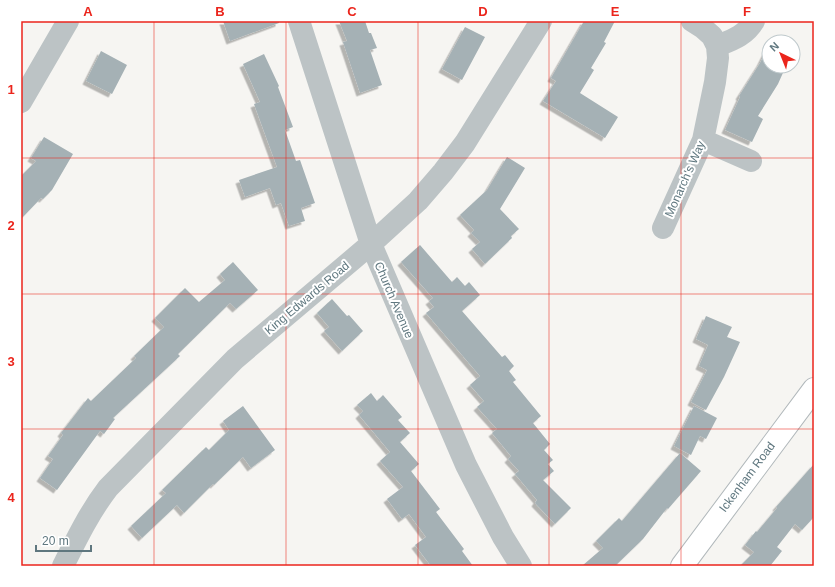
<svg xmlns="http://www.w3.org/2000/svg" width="835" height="587" font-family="Helvetica,sans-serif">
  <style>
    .building { fill: #a5b1b5; filter: url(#shadow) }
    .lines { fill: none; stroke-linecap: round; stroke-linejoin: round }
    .major-casing { stroke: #b1b8bb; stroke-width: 24 }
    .minor { stroke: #bcc3c5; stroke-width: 22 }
    .major { stroke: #fff; stroke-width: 22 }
    .grid { fill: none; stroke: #eb251c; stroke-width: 1; stroke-opacity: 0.55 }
    .labels { text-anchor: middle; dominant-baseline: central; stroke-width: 4; stroke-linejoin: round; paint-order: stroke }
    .street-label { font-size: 12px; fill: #5f777f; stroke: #fff }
    .neatline { fill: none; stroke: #eb251c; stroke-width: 1.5 }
    .grid-label { font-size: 13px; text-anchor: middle; font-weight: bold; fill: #eb251c }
  </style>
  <defs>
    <filter id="shadow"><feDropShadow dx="-3.5" dy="3.5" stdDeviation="0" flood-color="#0004"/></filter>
  </defs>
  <rect width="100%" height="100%" fill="#f6f5f2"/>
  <path class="building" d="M223,21H279V23L230,41Z
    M339,21H365L369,33H371L377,48L370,50L382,85L360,93L343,42L347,41Z
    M584,21H615L604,42L606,43L591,68L594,70L580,93L618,117L605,138L543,101L556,81L551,78Z
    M465,27L485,37L462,80L442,69Z
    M769,45V66H786L778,84L758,116L763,119L752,142L725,130L740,97L739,96L760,63Z
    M101,51L127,65L112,94L86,81Z
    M264,54L279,86L278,87L293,127L285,130L296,161L300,160L315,203L301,208L305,221L289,226L281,203L276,205L270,188L245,197L239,180L277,167L254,104L260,102L243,64Z
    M44,137L73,154L52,190L43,199L41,198L21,219V176L36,161L31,158Z
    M507,157L525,168L500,209L519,229L511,236L512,238L485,264L472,249L480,242L471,233L474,230L460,215L487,190Z
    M420,245L452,282L457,277L465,286L469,282L480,295L462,311L502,357L505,355L514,366L509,371L516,380L513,382L541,416L533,423L550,444L544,450L553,460L548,464L554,471L543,480L571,508L555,524L535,503L537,500L515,474L519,471L508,459L511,456L492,433L497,429L477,407L484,401L470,385L480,376L426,313L434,307L429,301L433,298L401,262Z
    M233,262L258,290L236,309L230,303L178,354L180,356L113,418L115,419L104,434L100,431L57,490L40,478L53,459L48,456L63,435L61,433L88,398L91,401L136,358L134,356L164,327L155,318L185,288L199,302L225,280L220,274Z
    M332,299L347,316L349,315L363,331L342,351L324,331L329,327L317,313Z
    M706,316L732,327L727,337L740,342L724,377L706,410L691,402L707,370L699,366L708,345L696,339Z
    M371,393L377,401L383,395L402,417L398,420L410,433L400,442L419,464L411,471L440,509L436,512L464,549L462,551L473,566H431L415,545L426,537L409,514L402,519L387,499L403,487L380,461L390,452L359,415L363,411L357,405Z
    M243,406L275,450L251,468L243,457L214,485L213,484L184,513L177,505L142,538L131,526L166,493L162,490L206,447L209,450L229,430L223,421Z
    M694,406L717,418L706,439L700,436L691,455L674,446Z
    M680,453L701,471L668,509L667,508L643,539L615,566H582L603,548L596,541L619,518L622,521Z
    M814,464V517L802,530L795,524L777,547L782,551L770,566H740L754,552L745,545L756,531L757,532L777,508L776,507Z"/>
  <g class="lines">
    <g class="major-casing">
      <path id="major" d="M682,566L814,389"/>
    </g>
    <path class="minor" d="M299,21L371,244L466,465L503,537L521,566
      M717,46C732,40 745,36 754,21
      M21,102L68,21
      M703,140L751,161
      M663,228L703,140L715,82L718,58L717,46L712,36L703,28L692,21
      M63,566C77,538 89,513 108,488L235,359L371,244L418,201L443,172L465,143L541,21"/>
    <use href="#major" class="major"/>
  </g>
  <path class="grid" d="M154,21V566M286,21V566M418,21V566M549,21V566M681,21V566M21,158H814M21,294H814M21,429H814"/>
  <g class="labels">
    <g class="street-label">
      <text transform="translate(685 179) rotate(-66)">Monarch's Way</text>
      <text transform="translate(307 298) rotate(-40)">King Edwards Road</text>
      <text transform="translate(394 300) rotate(67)">Church Avenue</text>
      <text transform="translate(747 477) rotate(-53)">Ickenham Road</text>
    </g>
  </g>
  <rect width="835" height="587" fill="none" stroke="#ffffff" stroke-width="44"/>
  <g transform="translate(781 54) rotate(317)"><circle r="19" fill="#ffffff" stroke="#bfc9cc"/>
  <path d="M0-3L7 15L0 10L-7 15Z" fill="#eb251c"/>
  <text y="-6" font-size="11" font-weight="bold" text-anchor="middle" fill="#5f777f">N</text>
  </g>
  <path d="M36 545v6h55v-6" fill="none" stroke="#5f777f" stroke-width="2"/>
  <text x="42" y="545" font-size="12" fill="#5f777f" stroke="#ffffff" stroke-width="3" paint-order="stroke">20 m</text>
  <rect x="22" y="22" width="791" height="543" class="neatline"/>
  <g class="grid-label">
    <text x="88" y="16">A</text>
    <text x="220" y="16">B</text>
    <text x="352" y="16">C</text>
    <text x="483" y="16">D</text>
    <text x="615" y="16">E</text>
    <text x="747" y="16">F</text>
    <text x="11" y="94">1</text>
    <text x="11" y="230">2</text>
    <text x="11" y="366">3</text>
    <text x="11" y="502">4</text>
  </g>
</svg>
